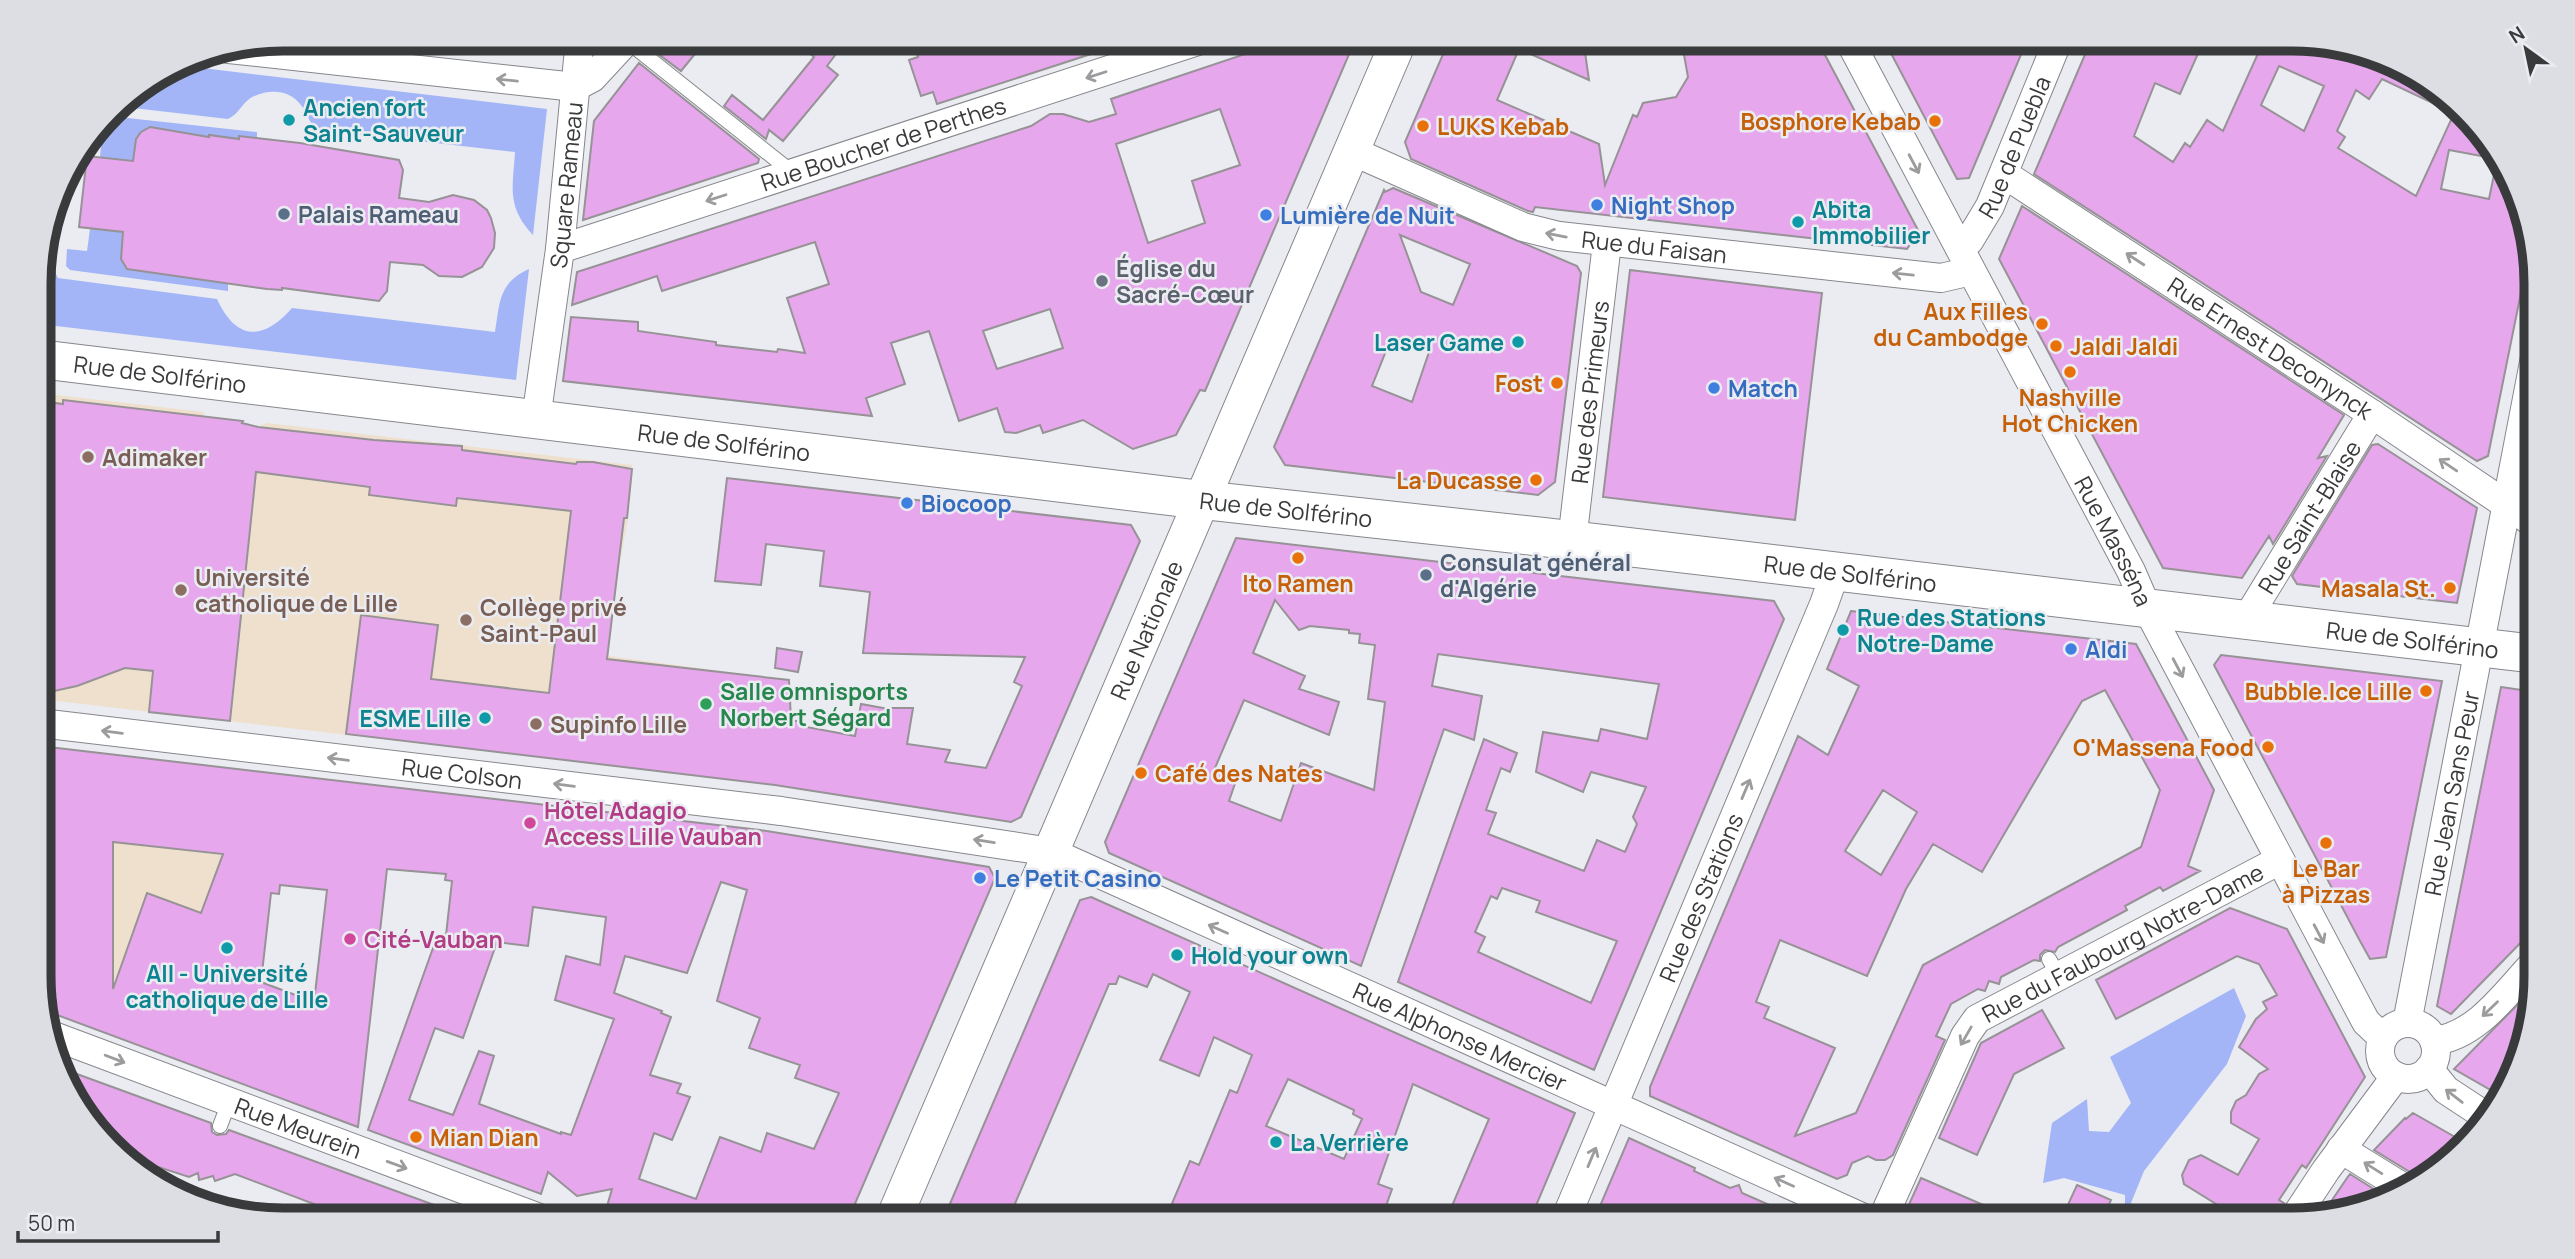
<svg xmlns="http://www.w3.org/2000/svg" width="2575" height="1259" font-family="Manrope,sans-serif">
  <style>
    .education { fill: #efe0cd }
    .green { fill: #a3b5f7 }
    .building { fill: #e7a7ec; stroke: #969296; stroke-width: 2; fill-rule: evenodd }
    .lines { fill: none; stroke-linecap: round; stroke-linejoin: round }
    .service-casing { stroke: #86878c; stroke-width: 16 }
    .minor-casing { stroke: #86878c; stroke-width: 30 }
    .tertiary-casing { stroke: #86878c; stroke-width: 37 }
    .secondary-casing { stroke: #86878c; stroke-width: 40 }
    .service { stroke: #fff; stroke-width: 14 }
    .minor { stroke: #fff; stroke-width: 28 }
    .tertiary { stroke: #fff; stroke-width: 35 }
    .secondary { stroke: #fff; stroke-width: 38 }
    .oneway { stroke: #9c9c9e }
    .culture-dot { fill: #0f9aa8; stroke: #eaecf1; stroke-width: 2.5 }
    .food-dot { fill: #e8710a; stroke: #eaecf1; stroke-width: 2.5 }
    .shop-dot { fill: #3f7fe0; stroke: #eaecf1; stroke-width: 2.5 }
    .service-dot { fill: #5c6f8a; stroke: #eaecf1; stroke-width: 2.5 }
    .worship-dot { fill: #6b7280; stroke: #eaecf1; stroke-width: 2.5 }
    .education-dot { fill: #8d6e63; stroke: #eaecf1; stroke-width: 2.5 }
    .leisure-dot { fill: #2e9e5b; stroke: #eaecf1; stroke-width: 2.5 }
    .hotel-dot { fill: #d1479c; stroke: #eaecf1; stroke-width: 2.5 }
    .labels { text-anchor: middle; dominant-baseline: central; stroke-width: 5; stroke-linejoin: round; paint-order: stroke }
    .culture-label { font-size: 23px; font-weight: bold; fill: #0d838f; stroke: #eaecf1; text-anchor: start }
    .food-label { font-size: 23px; font-weight: bold; fill: #c56008; stroke: #eaecf1; text-anchor: end }
    .street-label { font-size: 23px; fill: #393a3c; stroke: #eaecf1 }
    .shop-label { font-size: 23px; font-weight: bold; fill: #366cbe; stroke: #eaecf1; text-anchor: start }
    .service-label { font-size: 23px; font-weight: bold; fill: #4e5e75; stroke: #eaecf1; text-anchor: start }
    .worship-label { font-size: 23px; font-weight: bold; fill: #5b616d; stroke: #eaecf1; text-anchor: start }
    .education-label { font-size: 23px; font-weight: bold; fill: #785e54; stroke: #eaecf1; text-anchor: start }
    .leisure-label { font-size: 23px; font-weight: bold; fill: #27864d; stroke: #eaecf1; text-anchor: start }
    .hotel-label { font-size: 23px; font-weight: bold; fill: #b23c85; stroke: #eaecf1; text-anchor: start }
    .rim { fill: none; stroke: #393a3c; stroke-width: 9 }
  </style>
  <rect width="100%" height="100%" fill="#eaecf1"/>
  <path class="education" d="M39,393L204,412L203,418L243,421V423L259,426L267,423L632,465L628,518L616,583L608,656L789,680L791,728L775,785L40,699Z
    M113,842L275,861L261,982L292,993L264,1092L41,1009L40,923L113,922Z"/>
  <path class="green" d="M177,65L547,109L533,235C506,206 513,187 515,152L322,130L313,128C305,107 294,89 269,92C262,93 254,95 248,100C240,107 238,114 228,119L116,106L121,99Z
    M109,116L257,132V138L254,140L240,136L239,141L209,135V137L148,127L136,137L134,169L100,158L102,133L96,132Z
    M99,224L127,227L121,257L228,283V291L70,270L66,266L67,249L87,251L90,229H98Z
    M44,247L53,248L52,266L58,278L217,299C236,340 262,342 292,308L495,332C500,303 498,283 529,269L516,380L39,324V266Z
    M2234,988L2246,1016L2227,1064L2144,1171L2131,1203L2153,1218L2152,1220H2119L2125,1203V1195L2064,1178L2043,1183L2052,1123L2087,1099L2089,1131L2109,1132L2131,1103L2110,1057Z"/>
  <path class="building" d="M669,38H708L681,71L657,53Z
    M792,38H848L827,66L838,75L783,141L769,130L766,139L724,106L732,95L763,120L814,57Z
    M912,38H1125V43L937,104L933,92L921,96L909,60L918,57Z
    M1293,38H1356L1205,391L1200,390L1176,435L1133,449L1083,420L1043,433L1040,425L1016,433L1005,432L997,408L959,421L929,331L891,343L905,384L866,398L872,416L563,381L571,317L638,322V331L716,342V345L777,352L778,349L805,353L787,298L829,284L815,242L662,291L657,276L572,305L577,272L1031,126L1050,114H1063L1089,122L1116,114L1111,99ZM1220,109L1240,165L1192,181L1205,223L1148,243L1116,144ZM1050,309L1063,348L997,369L983,331Z
    M1450,38H1583L1589,80L1519,49L1497,100L1599,144L1605,185L1633,115L1637,117L1643,103L1676,97L1688,77L1681,38L1715,44L1718,38H1816L1919,232L1907,249L1535,207L1533,212L1528,211L1411,159L1405,142Z
    M1883,38H2028L1969,178L1957,179Z
    M2092,38H2205L2180,94L2155,83L2134,136L2173,162L2185,143L2190,147L2207,120L2223,131L2265,38H2293L2400,63L2445,100L2441,107L2382,79L2369,99L2356,90L2337,131L2345,137L2338,148L2416,196L2456,109L2486,134L2497,159L2449,150L2441,189L2489,199L2497,160L2531,243L2488,456L2477,461L2034,174ZM2279,66L2324,86L2304,131L2261,105Z
    M639,63L759,159L758,163L583,220L594,121Z
    M150,127L209,137V135L239,139V136L300,143L399,160L403,170L399,198L429,202L453,195L474,200L487,210L491,218L495,233L494,248L482,267L462,277L439,276L423,265L390,262L387,291L379,301L282,288V290L267,289L127,269L121,259L123,232L79,227L87,156L133,161L136,139L141,132Z
    M1393,188L1577,266L1581,273L1555,482L1538,495L1285,465L1274,447L1384,190L1385,192ZM1400,235L1470,264L1453,305L1421,292ZM1392,336L1429,352L1412,402L1372,386Z
    M2022,206L2344,415L2318,458L2327,456L2273,544L2269,536L2242,578L2163,568L1999,259Z
    M1630,270L1822,293L1795,520L1603,497Z
    M63,400L243,421L242,423L258,427L374,440L462,446V450L576,464L577,462H593L632,469L627,518H624L607,659L789,680L791,720L801,722V726L855,736L861,704L883,708H913L907,744L950,750L945,762L986,768L1022,686L1014,682L1025,657L863,653L870,592L820,586L824,551L766,544L761,585L715,581L727,478L1131,525L1140,541L1021,817L1011,822L775,785L346,734L361,615L438,625L431,679L549,693L571,511L457,498L456,506L369,495L370,487L256,472L230,721L149,712L153,671L125,668L77,686L40,694L39,401L63,404Z
    M2378,444L2477,508L2457,603L2297,584L2292,576L2372,445Z
    M1236,538L1774,601L1784,619L1594,1070L1398,982L1484,739L1517,753L1510,772L1501,768L1486,810L1496,813L1488,834L1584,871L1597,840L1625,852L1637,824L1633,817L1646,787L1591,772L1583,792L1536,772L1543,732L1598,741L1601,729L1647,739L1659,684L1438,654L1432,686L1482,696L1474,740L1444,729L1361,966L1109,853L1105,842ZM1275,600L1299,630L1310,626L1349,630V633L1360,634L1359,643L1375,645L1368,699L1385,702L1374,790L1301,763L1281,821L1229,801L1238,775L1215,768L1244,700L1329,735L1339,702L1299,689L1305,676L1253,653ZM1502,888L1540,901L1536,912L1617,941L1591,1003L1478,952L1485,937L1475,932L1491,896L1497,899Z
    M1851,611L2136,644L2214,790L2188,866L2200,871L2163,891L2160,887L2125,906L2127,910L2058,947L2055,952L2045,950L2040,955V961L2034,960L2001,977L1999,984L1989,981L1985,991L1978,989L1951,1004L1936,1036L1945,1040L1893,1155L1885,1160H1876L1868,1156L1852,1163L1847,1175L1837,1179L1650,1096V1087L1798,736L1828,755L1859,686L1827,669ZM2105,690L2160,790L2141,847L1923,965L1856,1113L1795,1136L1835,1048L1764,1018L1769,1007L1756,1002L1780,940L1867,976L1906,889L1933,844L1982,872L2082,701ZM1883,790L1917,812L1881,875L1845,851Z
    M777,648L802,652L798,672L775,668Z
    M2221,655L2442,681L2386,957L2370,959L2360,941L2214,665Z
    M2501,687L2536,692V927L2451,1014L2437,1006Z
    M40,746L760,830L989,867L995,878L848,1220H603L612,1189L577,1196L548,1172L541,1194L368,1130L438,934L446,935L452,881L445,880L446,874L387,869L358,1127L41,1009ZM113,842L223,854L201,913L147,893L113,989ZM721,882L747,890L717,1001L760,1018L749,1048L800,1065L795,1078L839,1093L814,1149L767,1133L761,1152L720,1137L696,1199L639,1179L654,1133L672,1140L690,1097L677,1093L681,1084L650,1075L671,1017L661,1013L662,1011L614,993L625,956L687,973ZM280,885L327,890L314,1002L261,982L271,893L279,894ZM533,907L606,917L600,965L566,956L555,1000L614,1019L571,1135L561,1132V1134L479,1104L494,1056L479,1051L453,1115L409,1100L435,1028L463,1038L497,942L528,946Z
    M1091,897L1575,1113L1530,1220H1446L1489,1119L1413,1084L1378,1184L1392,1189L1381,1220H1165L1190,1161L1199,1165L1230,1090L1237,1093L1252,1055L1214,1037L1199,1076L1160,1060L1190,992L1153,974L1147,987L1119,976L1116,984H1109L1008,1220H943L1080,900ZM1288,1079L1354,1110L1353,1114L1362,1119L1344,1159L1266,1126Z
    M2230,908L2287,929L2365,1077L2306,1168L2302,1165L2279,1200L2284,1203L2274,1220H2206L2216,1204L2184,1184L2182,1175L2189,1160L2201,1155L2238,1175L2259,1139L2231,1123V1112L2236,1101L2246,1095L2259,1074L2268,1069L2239,1047L2256,1019L2267,1009L2263,1002L2277,995L2259,964L2237,956L2116,1019L2096,980Z
    M2534,988L2512,1084L2501,1096L2454,1069Z
    M2042,1010L2064,1048L2014,1074L1977,1155L1939,1138L1981,1043Z
    M66,1070L211,1123L212,1132L217,1135L226,1134L229,1130L470,1218L469,1220H356L235,1174L215,1181L213,1176L199,1180L198,1173L189,1177L146,1163L143,1170L89,1125Z
    M2413,1113L2462,1141L2428,1180L2419,1183L2413,1174L2374,1150L2405,1118L2406,1119Z
    M1629,1138L1695,1168L1694,1171L1730,1188L1739,1185L1742,1193L1804,1220H1594Z
    M2350,1174L2383,1195L2322,1215L2347,1178Z
    M1921,1178L2018,1220H1928L1906,1211Z
    M2077,1185L2111,1200L2102,1220H2061Z"/>
  <g class="lines">
    <g class="service-casing">
      <path id="service" d="M627,41L793,173
        M2049,959L2058,975
        M220,1126L229,1102"/>
    </g>
    <g class="minor-casing">
      <g id="minor">
        <path id="s1" d="M1848,38L2131,571L2147,608L2366,1022L2383,1038"/>
        <path d="M229,49L575,87"/>
        <path d="M575,87L592,78L629,38"/>
        <path id="s2" d="M1352,151L1523,227L1559,236L1941,278L1971,271"/>
        <path id="s3" d="M2004,174L2372,414L2535,524"/>
        <path id="s4" d="M1959,246L1969,241L1990,206L2059,38"/>
        <path id="s5" d="M560,249L1207,38"/>
        <path id="s6" d="M536,419L560,249L580,38"/>
        <path id="s7" d="M1572,541L1607,243"/>
        <path id="s8" d="M2246,620L2372,414"/>
        <path id="s9" d="M40,723L781,811L1051,852L1868,1220"/>
        <path id="s10" d="M2407,1023L2535,357"/>
        <circle cx="2408" cy="1051" r="28"/>
        <path id="s11" d="M51,1035L545,1220"/>
        <path d="M2434,1041C2478,1036 2508,990 2536,961"/>
        <path d="M2429,1069L2446,1090L2484,1115"/>
        <path d="M2341,1149L2404,1188"/>
        <path id="s12" d="M1565,1220L1824,604L1835,573"/>
        <path id="s13" d="M1882,1220L1965,1036L1977,1019L2280,860"/>
        <path d="M2293,1220L2326,1170L2396,1076"/>
      </g>
    </g>
    <g class="tertiary-casing">
      <g id="tertiary">
        <path id="s14" d="M893,1220L1400,38"/>
      </g>
    </g>
    <g class="secondary-casing">
      <g id="secondary">
        <path id="s15" d="M39,359L1202,500L1543,537L2536,654"/>
      </g>
    </g>
    <use href="#service" class="service"/>
    <use href="#minor" class="minor"/>
    <use href="#tertiary" class="tertiary"/>
    <use href="#secondary" class="secondary"/>
  </g>
  <defs><path id="oneway-shaft" d="M-6 0H5M1.5-3L5.5 0L1.5 3" fill="none" stroke-width="1.6" stroke-linecap="round" stroke-linejoin="round" transform="scale(1.75)"/></defs>
  <g class="oneway">
    <use href="#oneway-shaft" transform="translate(1096 75) rotate(162)"/>
    <use href="#oneway-shaft" transform="translate(507 80) rotate(-174)"/>
    <use href="#oneway-shaft" transform="translate(1914 164) rotate(62)"/>
    <use href="#oneway-shaft" transform="translate(716 198) rotate(162)"/>
    <use href="#oneway-shaft" transform="translate(1556 235) rotate(-169)"/>
    <use href="#oneway-shaft" transform="translate(2135 259) rotate(-147)"/>
    <use href="#oneway-shaft" transform="translate(1903 274) rotate(-174)"/>
    <use href="#oneway-shaft" transform="translate(2448 465) rotate(-146)"/>
    <use href="#oneway-shaft" transform="translate(2178 668) rotate(62)"/>
    <use href="#oneway-shaft" transform="translate(112 732) rotate(-173)"/>
    <use href="#oneway-shaft" transform="translate(338 759) rotate(-173)"/>
    <use href="#oneway-shaft" transform="translate(564 785) rotate(-173)"/>
    <use href="#oneway-shaft" transform="translate(1746 789) rotate(-67)"/>
    <use href="#oneway-shaft" transform="translate(984 841) rotate(-171)"/>
    <use href="#oneway-shaft" transform="translate(1218 929) rotate(-156)"/>
    <use href="#oneway-shaft" transform="translate(2319 934) rotate(62)"/>
    <use href="#oneway-shaft" transform="translate(2490 1009) rotate(136)"/>
    <use href="#oneway-shaft" transform="translate(1966 1036) rotate(120)"/>
    <use href="#oneway-shaft" transform="translate(115 1059) rotate(21)"/>
    <use href="#oneway-shaft" transform="translate(2454 1096) rotate(-142)"/>
    <use href="#oneway-shaft" transform="translate(1592 1157) rotate(-67)"/>
    <use href="#oneway-shaft" transform="translate(397 1165) rotate(20)"/>
    <use href="#oneway-shaft" transform="translate(2373 1168) rotate(-148)"/>
    <use href="#oneway-shaft" transform="translate(1784 1182) rotate(-156)"/>
  </g>
  <g class="culture-dot">
    <circle cx="289" cy="120" r="7"/>
    <circle cx="1798" cy="222" r="7"/>
    <circle cx="1518" cy="342" r="7"/>
    <circle cx="1843" cy="630" r="7"/>
    <circle cx="485" cy="718" r="7"/>
    <circle cx="227" cy="948" r="7"/>
    <circle cx="1177" cy="955" r="7"/>
    <circle cx="1276" cy="1142" r="7"/>
  </g>
  <g class="food-dot">
    <circle cx="1935" cy="121" r="7"/>
    <circle cx="1423" cy="126" r="7"/>
    <circle cx="2042" cy="324" r="7"/>
    <circle cx="2056" cy="346" r="7"/>
    <circle cx="2070" cy="372" r="7"/>
    <circle cx="1557" cy="383" r="7"/>
    <circle cx="1536" cy="480" r="7"/>
    <circle cx="1298" cy="558" r="7"/>
    <circle cx="2450" cy="588" r="7"/>
    <circle cx="2426" cy="691" r="7"/>
    <circle cx="2268" cy="747" r="7"/>
    <circle cx="1141" cy="773" r="7"/>
    <circle cx="2326" cy="843" r="7"/>
    <circle cx="416" cy="1137" r="7"/>
  </g>
  <g class="shop-dot">
    <circle cx="1597" cy="205" r="7"/>
    <circle cx="1266" cy="215" r="7"/>
    <circle cx="1714" cy="388" r="7"/>
    <circle cx="907" cy="503" r="7"/>
    <circle cx="2071" cy="649" r="7"/>
    <circle cx="980" cy="878" r="7"/>
  </g>
  <g class="service-dot">
    <circle cx="284" cy="214" r="7"/>
    <circle cx="1426" cy="575" r="7"/>
  </g>
  <circle class="worship-dot" cx="1102" cy="281" r="7"/>
  <g class="education-dot">
    <circle cx="88" cy="457" r="7"/>
    <circle cx="181" cy="590" r="7"/>
    <circle cx="466" cy="620" r="7"/>
    <circle cx="536" cy="724" r="7"/>
  </g>
  <circle class="leisure-dot" cx="706" cy="704" r="7"/>
  <g class="hotel-dot">
    <circle cx="530" cy="823" r="7"/>
    <circle cx="350" cy="939" r="7"/>
  </g>
  <g class="labels">
    <g class="culture-label">
      <text x="303" y="107">Ancien fort<tspan x="303" dy="26">Saint-Sauveur</tspan></text>
      <text x="1812" y="209">Abita<tspan x="1812" dy="26">Immobilier</tspan></text>
      <text x="1504" y="342" text-anchor="end">Laser Game</text>
      <text x="1857" y="617">Rue des Stations<tspan x="1857" dy="26">Notre-Dame</tspan></text>
      <text x="471" y="718" text-anchor="end">ESME Lille</text>
      <text x="1191" y="955">Hold your own</text>
      <text x="227" y="973" text-anchor="middle">All - Université<tspan x="227" dy="26">catholique de Lille</tspan></text>
      <text x="1290" y="1142">La Verrière</text>
    </g>
    <g class="food-label">
      <text x="1921" y="121">Bosphore Kebab</text>
      <text x="1437" y="126" text-anchor="start">LUKS Kebab</text>
      <text x="2028" y="311">Aux Filles<tspan x="2028" dy="26">du Cambodge</tspan></text>
      <text x="2070" y="346" text-anchor="start">Jaldi Jaldi</text>
      <text x="1543" y="383">Fost</text>
      <text x="2070" y="397" text-anchor="middle">Nashville<tspan x="2070" dy="26">Hot Chicken</tspan></text>
      <text x="1522" y="480">La Ducasse</text>
      <text x="1298" y="583" text-anchor="middle">Ito Ramen</text>
      <text x="2436" y="588">Masala St.</text>
      <text x="2412" y="691">Bubble.Ice Lille</text>
      <text x="2254" y="747">O'Massena Food</text>
      <text x="1155" y="773" text-anchor="start">Café des Nates</text>
      <text x="2326" y="868" text-anchor="middle">Le Bar<tspan x="2326" dy="26">à Pizzas</tspan></text>
      <text x="430" y="1137" text-anchor="start">Mian Dian</text>
    </g>
    <g class="street-label">
      <text stroke="none"><textPath href="#s5" startOffset="340">Rue Boucher de Perthes</textPath></text>
      <text stroke="none"><textPath href="#s4" startOffset="116">Rue de Puebla</textPath></text>
      <text stroke="none"><textPath href="#s6" startOffset="236">Square Rameau</textPath></text>
      <text stroke="none"><textPath href="#s2" startOffset="320">Rue du Faisan</textPath></text>
      <text stroke="none"><textPath href="#s3" startOffset="318">Rue Ernest Deconynck</textPath></text>
      <text stroke="none"><textPath href="#s15" startOffset="122">Rue de Solférino</textPath></text>
      <text stroke="none"><textPath href="#s7" startOffset="150">Rue des Primeurs</textPath></text>
      <text stroke="none"><textPath href="#s15" startOffset="690">Rue de Solférino</textPath></text>
      <text stroke="none"><textPath href="#s15" startOffset="1256">Rue de Solférino</textPath></text>
      <text stroke="none"><textPath href="#s8" startOffset="121">Rue Saint-Blaise</textPath></text>
      <text stroke="none"><textPath href="#s1" startOffset="569">Rue Masséna</textPath></text>
      <text stroke="none"><textPath href="#s15" startOffset="1824">Rue de Solférino</textPath></text>
      <text stroke="none"><textPath href="#s14" startOffset="642">Rue Nationale</textPath></text>
      <text stroke="none"><textPath href="#s15" startOffset="2390">Rue de Solférino</textPath></text>
      <text stroke="none"><textPath href="#s9" startOffset="425">Rue Colson</textPath></text>
      <text stroke="none"><textPath href="#s10" startOffset="234">Rue Jean Sans Peur</textPath></text>
      <text stroke="none"><textPath href="#s12" startOffset="350">Rue des Stations</textPath></text>
      <text stroke="none"><textPath href="#s13" startOffset="387">Rue du Faubourg Notre-Dame</textPath></text>
      <text stroke="none"><textPath href="#s9" startOffset="1468">Rue Alphonse Mercier</textPath></text>
      <text stroke="none"><textPath href="#s11" startOffset="264">Rue Meurein</textPath></text>
    </g>
    <g class="shop-label">
      <text x="1611" y="205">Night Shop</text>
      <text x="1280" y="215">Lumière de Nuit</text>
      <text x="1728" y="388">Match</text>
      <text x="921" y="503">Biocoop</text>
      <text x="2085" y="649">Aldi</text>
      <text x="994" y="878">Le Petit Casino</text>
    </g>
    <g class="service-label">
      <text x="298" y="214">Palais Rameau</text>
      <text x="1440" y="562">Consulat général<tspan x="1440" dy="26">d'Algérie</tspan></text>
    </g>
    <g class="worship-label">
      <text x="1116" y="268">Église du<tspan x="1116" dy="26">Sacré-Cœur</tspan></text>
    </g>
    <g class="education-label">
      <text x="102" y="457">Adimaker</text>
      <text x="195" y="577">Université<tspan x="195" dy="26">catholique de Lille</tspan></text>
      <text x="480" y="607">Collège privé<tspan x="480" dy="26">Saint-Paul</tspan></text>
      <text x="550" y="724">Supinfo Lille</text>
    </g>
    <g class="leisure-label">
      <text x="720" y="691">Salle omnisports<tspan x="720" dy="26">Norbert Ségard</tspan></text>
    </g>
    <g class="hotel-label">
      <text x="544" y="810">Hôtel Adagio<tspan x="544" dy="26">Access Lille Vauban</tspan></text>
      <text x="364" y="939">Cité-Vauban</text>
    </g>
  </g>
  <path d="M0 0H2575V1259H0ZM283 51H2292A232 232 0 0 1 2524 283V976A232 232 0 0 1 2292 1208H283A232 232 0 0 1 51 976V283A232 232 0 0 1 283 51Z" fill="#dcdee3" fill-rule="evenodd"/>
  <path class="rim" d="M283 51H2292A232 232 0 0 1 2524 283V976A232 232 0 0 1 2292 1208H283A232 232 0 0 1 51 976V283A232 232 0 0 1 283 51Z"/>
  <g transform="translate(2526 49) rotate(327)" stroke="#eaecf1" stroke-width="5" paint-order="stroke">
  <path d="M0-5L12 26L0 18L-12 26Z" fill="#393a3c"/>
  <text y="-10" font-size="19" font-weight="bold" text-anchor="middle" fill="#393a3c">N</text>
  </g>
  <path d="M18 1231v10h200v-10" fill="none" stroke="#393a3c" stroke-width="3.5"/>
  <text x="28" y="1231" font-size="21" fill="#393a3c" stroke="#eaecf1" stroke-width="5" paint-order="stroke">50 m</text>
</svg>
